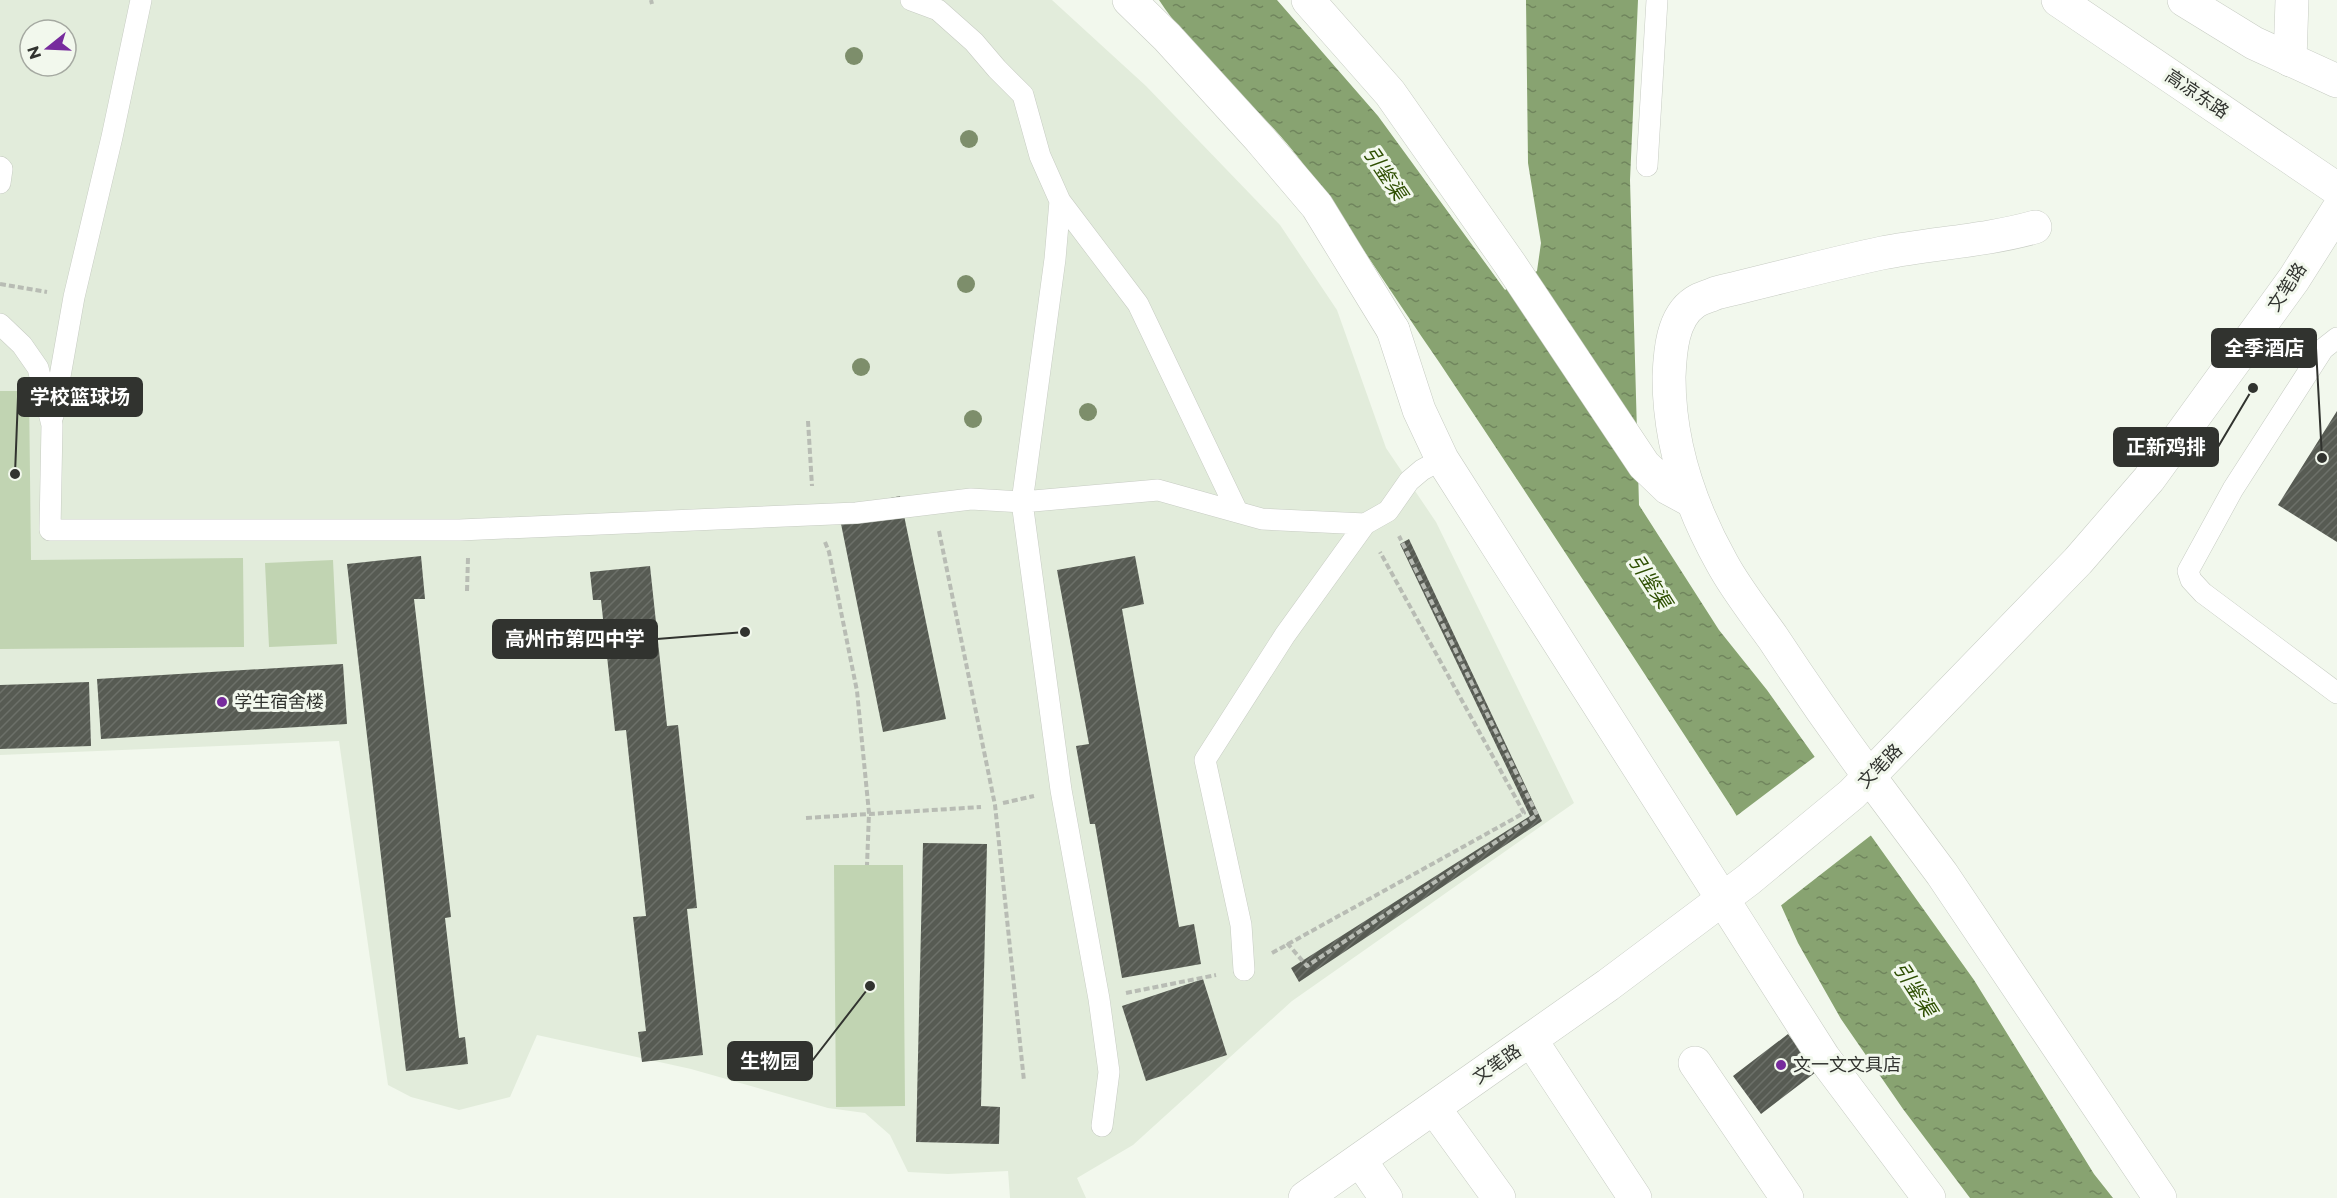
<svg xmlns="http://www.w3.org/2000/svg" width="2337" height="1198" font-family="Montserrat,'Noto Sans SC',sans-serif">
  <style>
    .built { fill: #e2ecdb; fill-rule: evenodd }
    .garden { fill: #c1d4b2 }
    .water { fill: url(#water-ripples) }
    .pier { fill: #f2f8ed }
    .building { fill: url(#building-hatch) }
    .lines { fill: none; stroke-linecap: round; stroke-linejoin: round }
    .service-casing { stroke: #c7ccc3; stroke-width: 22 }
    .minor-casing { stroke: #c7ccc3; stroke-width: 34 }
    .tertiary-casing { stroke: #c7ccc3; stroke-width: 34 }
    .primary-casing { stroke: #c7ccc3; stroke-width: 34 }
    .path { stroke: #b8bcb4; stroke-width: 4; stroke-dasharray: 6 3; stroke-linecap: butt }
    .service { stroke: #fff; stroke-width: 21 }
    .minor { stroke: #fff; stroke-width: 33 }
    .tertiary { stroke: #fff; stroke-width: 33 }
    .primary { stroke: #fff; stroke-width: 33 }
    .tree { fill: #7d8e6b }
    .poi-dot { fill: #772b9d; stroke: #f2f8ed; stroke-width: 2 }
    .labels { text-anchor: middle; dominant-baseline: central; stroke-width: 6; stroke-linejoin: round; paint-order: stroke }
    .street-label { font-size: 18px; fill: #31332f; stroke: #f2f8ed }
    .poi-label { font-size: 18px; fill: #31332f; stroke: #f2f8ed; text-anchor: start }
    .water-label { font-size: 20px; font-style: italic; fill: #2d4e00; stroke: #f2f8ed }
    .leader { fill: none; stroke: #31332f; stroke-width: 2 }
    .callout-dot { fill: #31332f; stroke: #f2f8ed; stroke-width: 2 }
    .callout { fill: #31332f; stroke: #31332f; stroke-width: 2 }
    .callout-label { font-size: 20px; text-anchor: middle; font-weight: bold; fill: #fff }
  </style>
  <defs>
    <pattern id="water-ripples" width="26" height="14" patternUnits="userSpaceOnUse" patternTransform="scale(1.5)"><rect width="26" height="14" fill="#88a371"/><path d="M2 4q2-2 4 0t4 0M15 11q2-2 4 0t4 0" fill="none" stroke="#70855d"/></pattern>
    <pattern id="building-hatch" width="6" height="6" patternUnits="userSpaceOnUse" patternTransform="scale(1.5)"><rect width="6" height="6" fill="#575b53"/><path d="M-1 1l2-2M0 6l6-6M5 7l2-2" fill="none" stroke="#6c7069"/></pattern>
  </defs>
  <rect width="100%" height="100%" fill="#f2f8ed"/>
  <path class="built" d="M0,0H1052L1146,86L1280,225L1337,310L1386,448L1436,522L1574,803L1292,1001L1133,1145L1077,1178L1086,1198H1010L1008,1171L948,1174L908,1172L890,1135L865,1113L828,1108L691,1069L537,1035L510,1097L459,1110L411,1097L388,1085L339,741L0,755ZM30,30H66V66H30Z"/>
  <path class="garden" d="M0,391H29L31,560L243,558L244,647L0,649Z
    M333,560L337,644L269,647L265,563Z
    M834,865H903L905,1106L836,1107Z"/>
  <path class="water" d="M1159,0H1277L1378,116L1505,290L1537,271L1541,243L1528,163L1526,0H1638L1630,180L1639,505L1719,630L1767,690L1974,980L2094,1174L2113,1198H1970L1903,1109L1841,1019L1798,943L1754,845L1732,808C1635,659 1538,510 1439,362C1394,297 1351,229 1304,165C1260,106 1199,61 1159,0Z"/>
  <path class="pier" d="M1817,755L1874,833L1779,907L1752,846L1735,817Z"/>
  <path class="building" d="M2337,411V542L2278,505Z
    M900,496L946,719L883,732L838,509Z
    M1409,539L1542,821L1299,982L1291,968L1530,816L1400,544Z
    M421,556L425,599H414L451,917L445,918L459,1038L465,1037L468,1064L406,1071L347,564Z
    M1135,556L1144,604L1122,609L1179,927L1194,924L1201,964L1122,978L1095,824H1090L1076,746L1089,744L1057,570Z
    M650,566L667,726L678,725L688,818L697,908L687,909L703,1055L642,1062L638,1032L646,1031L633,917L646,916L626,730L615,731L601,600H593L590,572Z
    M343,664L347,724L101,739L97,679Z
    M89,682L91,746L0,749V685Z
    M923,843L987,844L981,1106L1000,1107L999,1144L916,1142Z
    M1203,979L1227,1055L1146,1081L1122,1006Z
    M1788,1034L1816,1072L1761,1114L1733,1076Z"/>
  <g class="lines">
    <g class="service-casing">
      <path id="service" d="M911,0L938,10L974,42L997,69L1023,95L1040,156L1060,201L1138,304L1237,511
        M1647,166L1657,0
        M0,167L2,169L0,183
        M1060,201L1055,259L1022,502L1061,790L1099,999L1109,1072L1102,1126
        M0,324L22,345L38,368L52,425L50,530H460L856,513L971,499L1022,502L1158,490L1262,519L1365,524L1388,511L1409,481L1422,470L1442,459
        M2337,338L2323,349L2233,489L2188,571L2191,580L2203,593L2337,693
        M53,416L74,297L112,137L141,0
        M1244,970L1241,925L1205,760L1285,635L1365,524"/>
    </g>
    <g class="minor-casing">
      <path id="minor" d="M1129,0L1167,37L1260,139L1317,206L1393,330
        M1308,0L1390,93L1510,264L1644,465L1668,488L1692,501
        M2290,60L2292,0
        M1869,776C1836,731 1804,685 1773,638C1756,614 1736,589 1722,563C1690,506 1669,442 1669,377C1670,352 1672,317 1695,302C1701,298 1710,296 1716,293C1771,280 1826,265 1882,253C1933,243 1985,241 2035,227
        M1531,1040L1635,1198
        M1695,1063L1787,1198
        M1434,1108L1499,1198
        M1360,1160L1386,1198"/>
    </g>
    <g class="tertiary-casing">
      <path id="tertiary" d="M1393,330L1419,410L1442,459L1824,1058L1929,1198
        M1869,776L1942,874L2160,1198
        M1305,1198L1608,985L1748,880L1852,794L2078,561L2149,479L2294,279L2337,211"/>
    </g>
    <g class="primary-casing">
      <path id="primary" d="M2058,0L2337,189
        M2184,0L2254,43L2337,81"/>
    </g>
    <path class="path" d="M651,0L652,4
      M0,284L47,292
      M808,421L812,486
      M939,531L995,805L1024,1081
      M825,542L829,552L857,691L869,813L867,865
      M467,591L468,558
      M1003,803L1034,796
      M806,818L981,807
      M1287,943L1307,966L1537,815L1399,536
      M1272,953L1524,813L1380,552
      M1126,993L1216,975"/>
    <use href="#service" class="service"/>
    <use href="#minor" class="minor"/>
    <use href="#tertiary" class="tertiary"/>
    <use href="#primary" class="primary"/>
  </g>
  <g class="tree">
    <circle cx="854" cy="56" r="9"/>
    <circle cx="969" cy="139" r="9"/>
    <circle cx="966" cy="284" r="9"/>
    <circle cx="861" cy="367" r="9"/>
    <circle cx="1088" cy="412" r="9"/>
    <circle cx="973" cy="419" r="9"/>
  </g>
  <g class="poi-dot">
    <circle cx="222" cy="702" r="6"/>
    <circle cx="1781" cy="1065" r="6"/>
  </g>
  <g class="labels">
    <g class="street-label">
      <text transform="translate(2197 94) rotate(34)">高凉东路</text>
      <text transform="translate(2287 287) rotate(-56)">文笔路</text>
      <text transform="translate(1880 766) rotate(-45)">文笔路</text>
      <text transform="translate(1497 1064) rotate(-35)">文笔路</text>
    </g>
    <g class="poi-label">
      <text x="234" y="702">学生宿舍楼</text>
      <text x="1793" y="1065">文一文文具店</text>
    </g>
    <g class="water-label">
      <text transform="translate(1385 173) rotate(56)">引鉴渠</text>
      <text transform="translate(1650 581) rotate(57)">引鉴渠</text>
      <text transform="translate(1915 989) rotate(57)">引鉴渠</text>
    </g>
  </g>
  <path class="leader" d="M2322 458L2316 348M15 474L18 397M2253 388L2218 447M745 632L657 639M870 986L812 1061"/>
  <g class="callout-dot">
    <circle cx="2322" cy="458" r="6"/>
    <circle cx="15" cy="474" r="6"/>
    <circle cx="2253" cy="388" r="6"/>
    <circle cx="745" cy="632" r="6"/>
    <circle cx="870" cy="986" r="6"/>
  </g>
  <g class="callout">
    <rect x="2212" y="329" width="104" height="38" rx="6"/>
    <rect x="18" y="378" width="124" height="38" rx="6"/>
    <rect x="2114" y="428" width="104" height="38" rx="6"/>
    <rect x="493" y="620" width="164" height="38" rx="6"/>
    <rect x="728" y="1042" width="84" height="38" rx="6"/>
  </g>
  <g class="callout-label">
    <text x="2264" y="355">全季酒店</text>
    <text x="80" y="404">学校篮球场</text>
    <text x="2166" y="454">正新鸡排</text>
    <text x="575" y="646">高州市第四中学</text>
    <text x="770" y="1068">生物园</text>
  </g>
  <g transform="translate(48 48) rotate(252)"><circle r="28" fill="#f2f8ed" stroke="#a5a9a1" stroke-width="1.5"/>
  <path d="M0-4.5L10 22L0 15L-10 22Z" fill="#772b9d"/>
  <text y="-9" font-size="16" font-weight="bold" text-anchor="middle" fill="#31332f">N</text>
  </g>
</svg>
